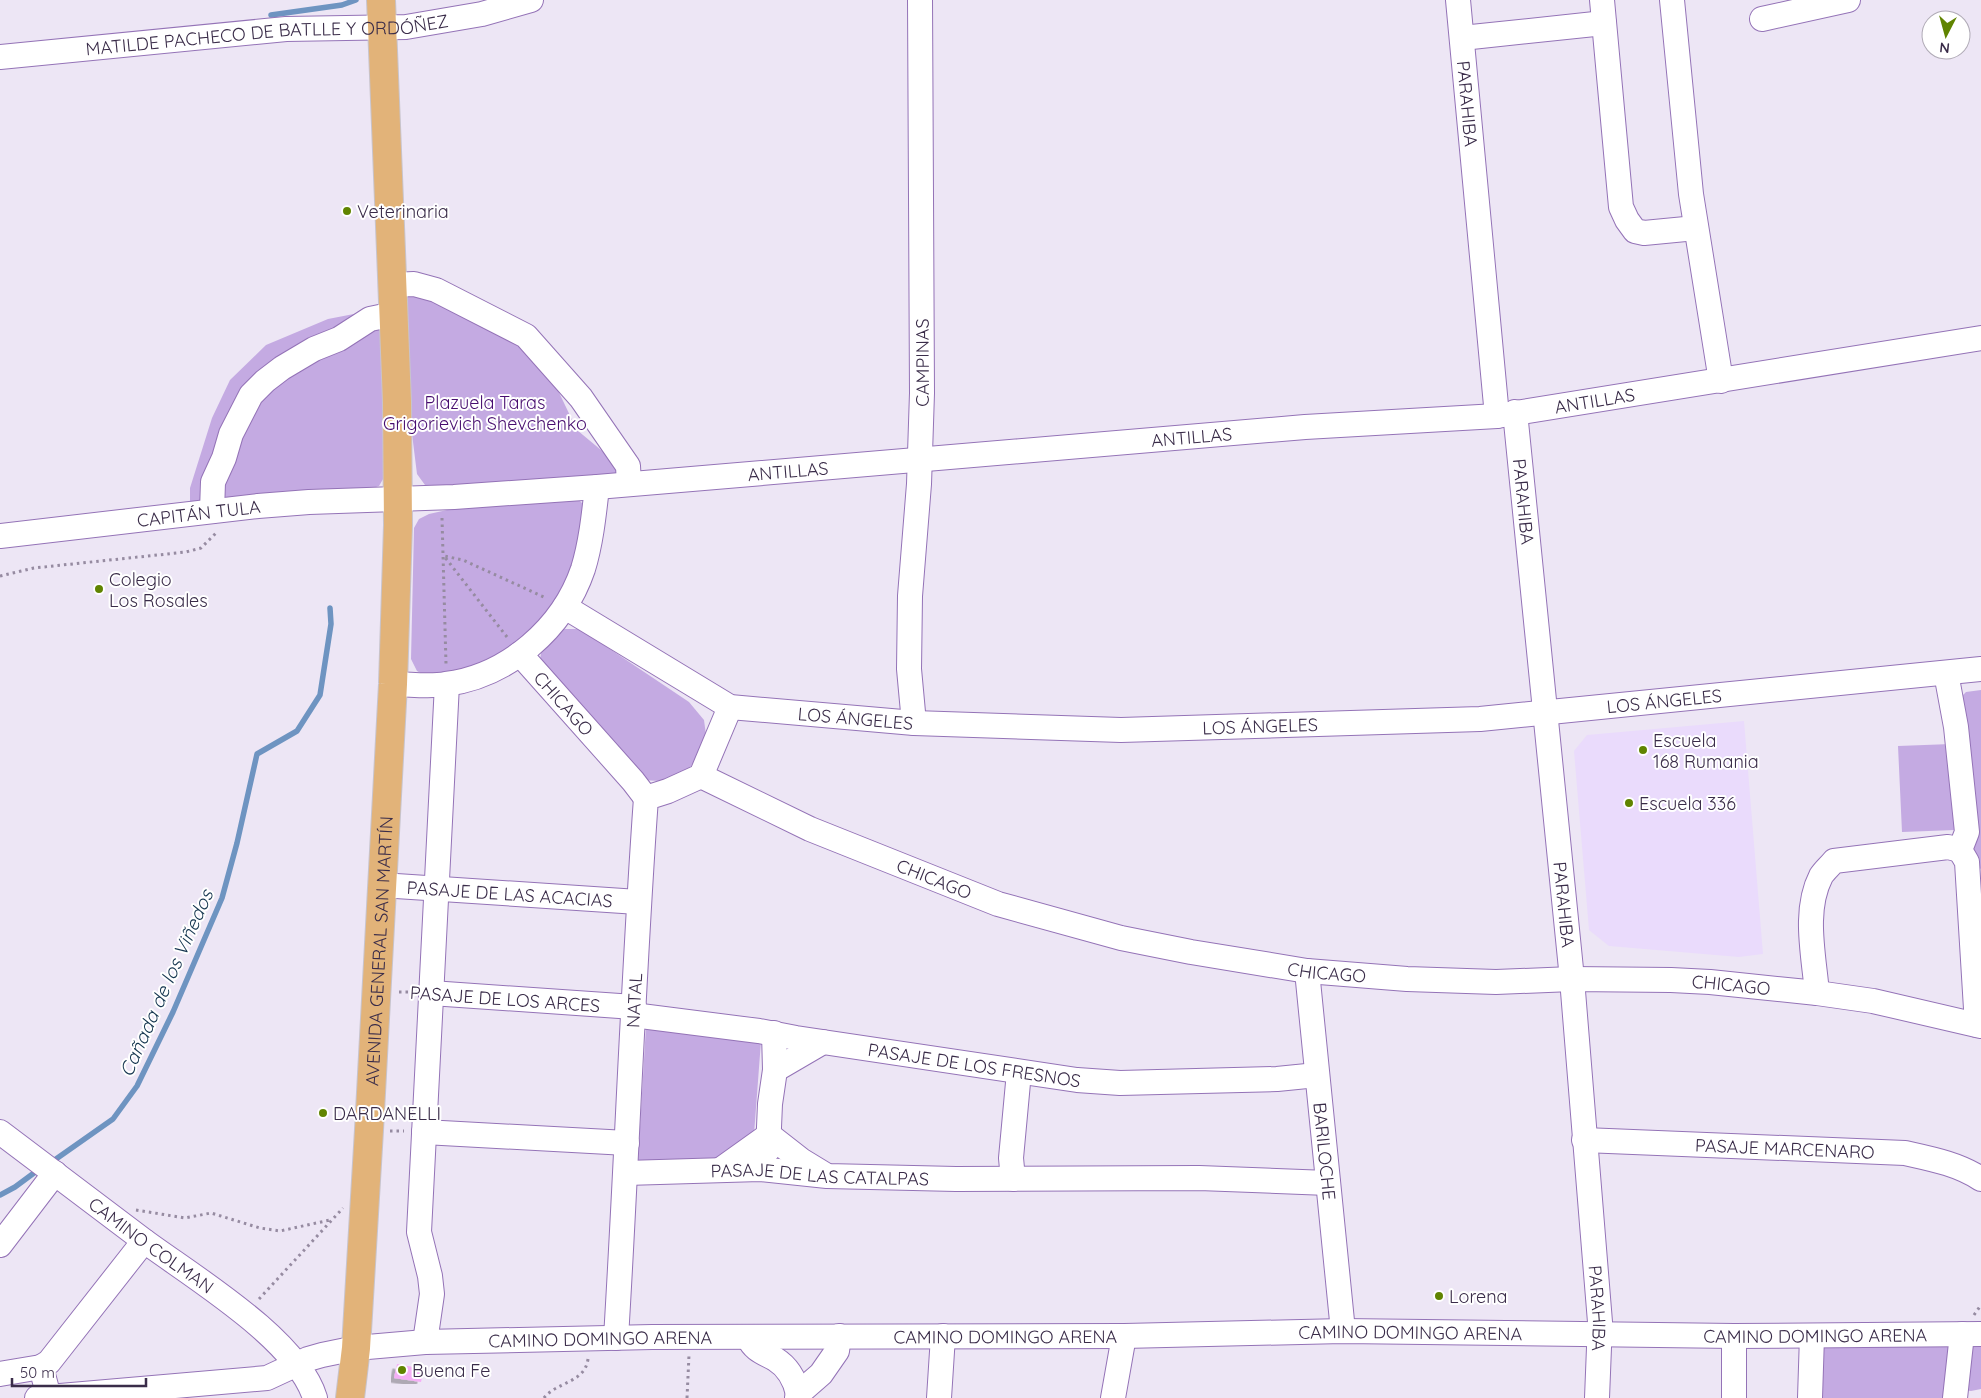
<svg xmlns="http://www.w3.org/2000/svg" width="1981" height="1398" font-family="Quicksand,sans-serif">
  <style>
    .built { fill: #eadbfc }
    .green { fill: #c4aae2 }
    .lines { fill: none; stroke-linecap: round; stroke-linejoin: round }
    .stream { stroke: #6e94c1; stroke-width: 5.5 }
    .building { fill: #f5aff6; filter: url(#shadow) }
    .minor-casing { stroke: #9473b7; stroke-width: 26 }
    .major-casing { stroke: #c8c4cc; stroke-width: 30 }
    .path { stroke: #968ba1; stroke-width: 3; stroke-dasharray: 2.5 4; stroke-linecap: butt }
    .minor { stroke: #fff; stroke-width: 24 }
    .major { stroke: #e2b379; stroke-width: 28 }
    .poi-dot { fill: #608400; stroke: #fff; stroke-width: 2 }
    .labels { text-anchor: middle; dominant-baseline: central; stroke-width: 4; stroke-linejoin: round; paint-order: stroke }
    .street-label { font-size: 18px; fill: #3a2c49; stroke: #fff }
    .poi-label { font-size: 18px; fill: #3a2c49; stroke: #fff; text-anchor: start }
    .park-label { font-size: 18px; fill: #470d6f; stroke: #fff }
    .water-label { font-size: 19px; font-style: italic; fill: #13344e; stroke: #fff }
  </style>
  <defs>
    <filter id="shadow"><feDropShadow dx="-4.5" dy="4.5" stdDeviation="0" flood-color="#0004"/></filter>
  </defs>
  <rect width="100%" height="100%" fill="#ede6f5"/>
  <path class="built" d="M1744,721L1763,954L1739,957L1609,946L1589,930L1574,751L1587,735Z"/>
  <path class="green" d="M419,290L528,343L552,378L577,430L613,460L619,474L432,489L425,485L417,474L411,426L406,296Z
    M381,304L386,474L379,486L373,488L190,504V488L212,418L230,380L266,345L328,319L359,313Z
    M578,499L583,504L585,511L571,574L556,606L527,638L476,667L426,676L417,671L411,659L414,528L419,519L429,514L456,508Z
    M561,629H580L689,702L704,720L706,735L700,752L687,772L660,781L641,780L539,666L542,647Z
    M1981,690V869L1975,865L1966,801L1961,697L1966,692Z
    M1951,744L1955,830L1902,832L1898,746Z
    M646,1026L761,1041L752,1161H638Z
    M1981,1342V1389L1971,1391L1963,1390L1967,1347Z
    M1822,1344H1948L1953,1353L1948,1398H1817Z"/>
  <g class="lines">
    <path class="stream" d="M271,15L342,5L356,0
      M56,1159L113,1119L137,1086L173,1012L222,898L237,843L257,754L297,731L320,695L331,624L330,608
      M0,1195L15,1187L38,1170"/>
  </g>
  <path class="building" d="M397,1364L424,1369L421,1382L394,1378Z"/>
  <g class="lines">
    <g class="minor-casing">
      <g id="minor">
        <path id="s1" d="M1458,0L1497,416"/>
        <path d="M1602,0L1621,207L1627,220L1635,231L1644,233L1696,228"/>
        <path d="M1672,0L1691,194L1721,381"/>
        <path d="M1762,19L1848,0"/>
        <path d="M1462,38L1604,23"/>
        <path id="s2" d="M0,57L286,29L406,27L482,14L531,0"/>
        <path d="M392,285L414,284L436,290L526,336L581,398L628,466L629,484"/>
        <path id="s3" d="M1515,412L1572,979L1600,1322L1597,1398"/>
        <path d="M212,511L213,482L224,458L231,434L251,395L265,381L282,368L314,349L339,339L370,319L394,314"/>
        <path id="s4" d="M0,536L258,506L309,502L454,497L597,487L1305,427L1497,416L1981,338"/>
        <path id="s5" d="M565,607L730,707L914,723L1121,730L1480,719L1981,669"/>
        <path id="s6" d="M520,654L633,781L646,798"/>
        <path d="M1946,673L1956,727L1967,832L1960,850L1967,862L1977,1025"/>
        <path d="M393,684C410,684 429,687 446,684C508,676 563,628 583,569C591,543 594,514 597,487"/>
        <path id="s7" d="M914,723L909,669L910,596L919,484L922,393L920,0"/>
        <path id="s8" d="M701,776L810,829L998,904L1121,938L1191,952L1307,971L1407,979L1496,982L1572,979L1671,980L1710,982L1817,993L1873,1001L1981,1026"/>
        <path id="s9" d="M381,885L638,902"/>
        <path id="s10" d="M1307,971L1343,1331"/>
        <path d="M431,993L634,1007"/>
        <path d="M1817,993C1814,956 1803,911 1821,876C1824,871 1830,866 1834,861L1948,847L1960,850"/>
        <path id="s11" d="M633,1015L759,1031L796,1038L1077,1080L1120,1083L1277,1079L1317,1075"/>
        <path d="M774,1033L775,1070L823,1042"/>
        <path id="s12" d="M0,1132C48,1168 95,1204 143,1240C193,1277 297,1339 315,1398"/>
        <path d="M424,1132L627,1143"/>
        <path id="s13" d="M1584,1140L1905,1153C1932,1159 1958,1164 1981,1179"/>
        <path d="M768,1150L770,1104L775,1070"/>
        <path d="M720,1170L769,1135L801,1160L824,1174"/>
        <path id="s14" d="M626,1173L760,1169L827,1176L956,1179L1199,1178L1328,1183"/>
        <path d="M1013,1179L1011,1158L1019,1072"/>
        <path d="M0,1245L55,1173"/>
        <path d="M748,1337C754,1350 762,1352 775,1359C788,1367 795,1380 798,1394"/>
        <path id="s15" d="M616,1338C627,1158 633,978 646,798L668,791L701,776L730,707"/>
        <path d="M425,1342L432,1294L430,1276L419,1232L447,684"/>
        <path d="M0,1374L41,1367"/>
        <path d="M49,1397L41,1367L49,1362L144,1241"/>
        <path id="s16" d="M37,1398L267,1378L308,1359L322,1355L356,1348L425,1342L652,1337L1124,1336L1343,1331L1734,1336L1981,1334"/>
        <path d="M797,1398L798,1394L821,1374L837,1351L839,1336"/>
        <path d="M939,1398L943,1336"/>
        <path d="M1113,1398L1124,1336"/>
        <path d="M1734,1398V1336"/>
        <path d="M1810,1398L1812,1336"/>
        <path d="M1955,1398L1962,1334"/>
      </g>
    </g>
    <g class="major-casing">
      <g id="major">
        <path id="s17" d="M350,1398L356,1348L369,1130L393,684L398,525L397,402L381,0"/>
      </g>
    </g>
    <path class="path" d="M442,518L446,664
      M0,576L34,568L186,552L201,548L218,531
      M507,637L444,556L463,560L546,598
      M399,992H412
      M390,1131H404
      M136,1210L185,1218L211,1213L260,1228L280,1231L330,1220
      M259,1299L343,1208
      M1974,1315L1981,1305
      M544,1398C556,1382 585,1383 588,1359
      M687,1398L689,1355"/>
    <use href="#minor" class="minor"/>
    <use href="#major" class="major"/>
  </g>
  <g class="poi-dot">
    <circle cx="347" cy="211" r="5"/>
    <circle cx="99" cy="589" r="5"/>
    <circle cx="1643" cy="750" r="5"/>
    <circle cx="1629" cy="803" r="5"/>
    <circle cx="323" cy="1113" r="5"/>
    <circle cx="1439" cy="1296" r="5"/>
    <circle cx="402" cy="1370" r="5"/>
  </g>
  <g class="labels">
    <g class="street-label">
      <text stroke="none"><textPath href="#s2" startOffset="268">MATILDE PACHECO DE BATLLE Y ORDÓÑEZ</textPath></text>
      <text stroke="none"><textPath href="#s1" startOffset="104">PARAHIBA</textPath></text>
      <text stroke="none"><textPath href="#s7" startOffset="361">CAMPINAS</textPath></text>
      <text stroke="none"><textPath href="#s4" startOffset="1601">ANTILLAS</textPath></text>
      <text stroke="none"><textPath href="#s4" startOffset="1196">ANTILLAS</textPath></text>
      <text stroke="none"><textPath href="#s4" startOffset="791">ANTILLAS</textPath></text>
      <text stroke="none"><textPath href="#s3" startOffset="90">PARAHIBA</textPath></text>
      <text stroke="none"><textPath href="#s4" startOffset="200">CAPITÁN TULA</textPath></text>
      <text stroke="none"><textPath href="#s5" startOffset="1129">LOS ÁNGELES</textPath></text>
      <text stroke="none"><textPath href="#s6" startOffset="66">CHICAGO</textPath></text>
      <text stroke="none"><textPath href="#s5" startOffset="319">LOS ÁNGELES</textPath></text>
      <text stroke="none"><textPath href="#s5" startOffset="724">LOS ÁNGELES</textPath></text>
      <text stroke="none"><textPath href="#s8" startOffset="255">CHICAGO</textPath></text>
      <text stroke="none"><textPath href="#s9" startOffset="129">PASAJE DE LAS ACACIAS</textPath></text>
      <text stroke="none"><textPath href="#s3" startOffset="495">PARAHIBA</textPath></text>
      <text stroke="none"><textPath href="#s17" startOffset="448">AVENIDA GENERAL SAN MARTÍN</textPath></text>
      <text stroke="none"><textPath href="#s8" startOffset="660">CHICAGO</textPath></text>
      <text stroke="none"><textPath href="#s8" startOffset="1065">CHICAGO</textPath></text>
      <text transform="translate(505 999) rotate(4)">PASAJE DE LOS ARCES</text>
      <text stroke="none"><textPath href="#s15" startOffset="338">NATAL</textPath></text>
      <text stroke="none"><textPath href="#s11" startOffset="345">PASAJE DE LOS FRESNOS</textPath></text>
      <text stroke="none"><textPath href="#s13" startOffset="201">PASAJE MARCENARO</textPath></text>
      <text stroke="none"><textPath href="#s10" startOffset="181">BARILOCHE</textPath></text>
      <text stroke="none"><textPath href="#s14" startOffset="194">PASAJE DE LAS CATALPAS</textPath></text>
      <text stroke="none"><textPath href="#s12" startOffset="189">CAMINO COLMAN</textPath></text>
      <text stroke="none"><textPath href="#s3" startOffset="900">PARAHIBA</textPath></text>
      <text stroke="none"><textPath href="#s16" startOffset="1380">CAMINO DOMINGO ARENA</textPath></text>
      <text stroke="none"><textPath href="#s16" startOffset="1785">CAMINO DOMINGO ARENA</textPath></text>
      <text stroke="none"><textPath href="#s16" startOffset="975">CAMINO DOMINGO ARENA</textPath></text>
      <text stroke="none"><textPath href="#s16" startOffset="570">CAMINO DOMINGO ARENA</textPath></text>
    </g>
    <g class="poi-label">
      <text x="357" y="211">Veterinaria</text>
      <text x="109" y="579">Colegio<tspan x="109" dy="21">Los Rosales</tspan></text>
      <text x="1653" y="740">Escuela<tspan x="1653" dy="21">168 Rumania</tspan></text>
      <text x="1639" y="803">Escuela 336</text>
      <text x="333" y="1113">DARDANELLI</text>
      <text x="1449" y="1296">Lorena</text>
      <text x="412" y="1370">Buena Fe</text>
    </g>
    <g class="park-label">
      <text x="485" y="402">Plazuela Taras<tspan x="485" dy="21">Grigorievich Shevchenko</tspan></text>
    </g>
    <g class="water-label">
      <text transform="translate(166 983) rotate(-66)">Cañada de los Viñedos</text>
    </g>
  </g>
  <g transform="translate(1946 35) rotate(186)"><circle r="24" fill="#ffffff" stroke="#b0abb6"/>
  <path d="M0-4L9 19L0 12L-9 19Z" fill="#608400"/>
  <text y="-8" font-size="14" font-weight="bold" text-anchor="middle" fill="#3a2c49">N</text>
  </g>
  <path d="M12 1378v8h134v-8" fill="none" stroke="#3a2c49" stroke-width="2.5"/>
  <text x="20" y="1378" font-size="15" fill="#3a2c49" stroke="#ffffff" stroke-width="4" paint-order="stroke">50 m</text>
</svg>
